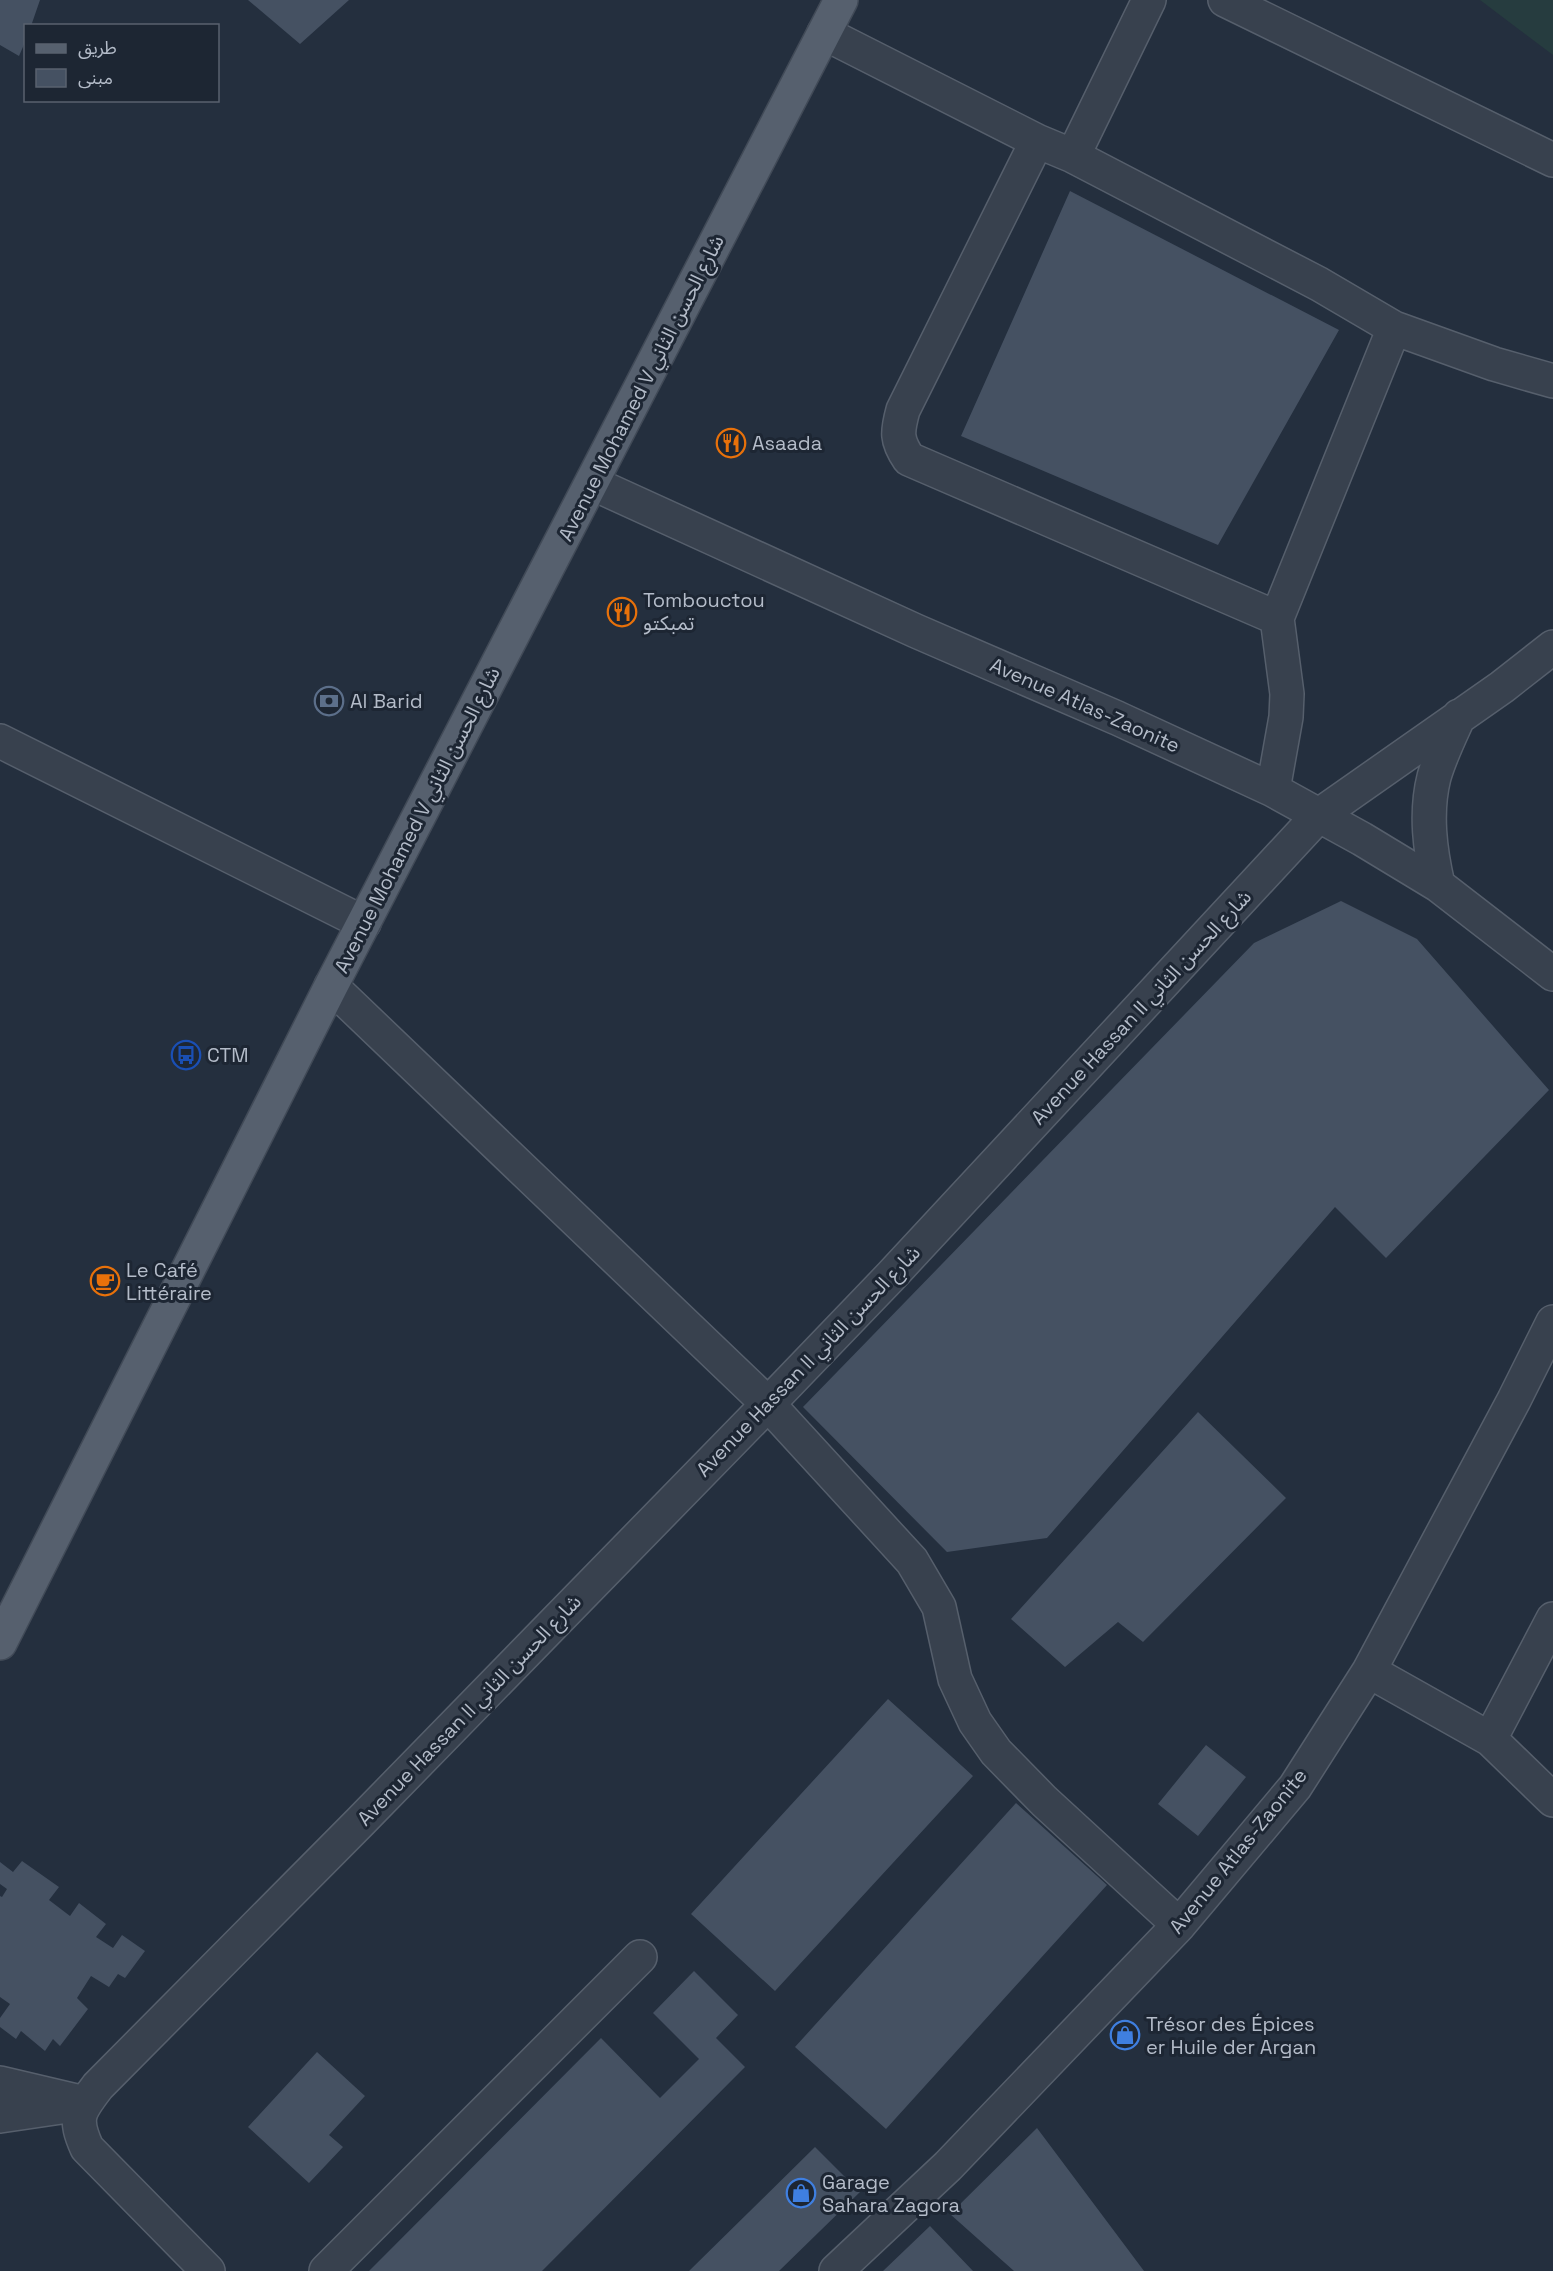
<svg xmlns="http://www.w3.org/2000/svg" width="1553" height="2271" font-family="'Space Grotesk','Noto Sans Arabic',sans-serif">
  <style>
    .green { fill: #263c3f }
    .building { fill: #455162 }
    .lines { fill: none; stroke-linecap: round; stroke-linejoin: round }
    .minor-casing { stroke: #565f6c; stroke-width: 36 }
    .major-casing { stroke: #414a57; stroke-width: 36 }
    .minor { stroke: #38414e; stroke-width: 33 }
    .major { stroke: #56606e; stroke-width: 33 }
    .labels { text-anchor: middle; dominant-baseline: central; stroke-width: 6; stroke-linejoin: round; paint-order: stroke }
    .street-label { font-size: 20px; fill: #b4bcc9; stroke: #1d2633 }
    .poi-label { font-size: 20px; fill: #b4bcc9; stroke: #1d2633; text-anchor: start }
  </style>
  <rect width="100%" height="100%" fill="#242f3e"/>
  <path class="green" d="M1480,0H1553V55Z"/>
  <path class="building" d="M0,0H40L31,26H26V40L19,56L0,45Z
    M248,0H349L300,44Z
    M1070,191L1339,330L1218,545L961,436Z
    M1341,901L1417,939L1549,1090L1386,1258L1335,1207L1047,1538L947,1552L803,1407L1254,943Z
    M1198,1412L1286,1498L1143,1642L1118,1622L1065,1667L1011,1619Z
    M888,1699L973,1776L775,1991L691,1914Z
    M1206,1745L1246,1777L1198,1836L1158,1804Z
    M1016,1803L1107,1885L886,2129L795,2047Z
    M22,1861L59,1887L49,1900L70,1916L79,1903L106,1924L96,1937L113,1948L122,1935L145,1951L125,1978L118,1974L109,1987L91,1976L77,1998L88,2009L60,2046L53,2039L45,2051L21,2031L16,2039L0,2027V2018L10,2004L0,1997V1896L2,1897L7,1889L0,1884V1862L13,1872Z
    M694,1971L738,2015L716,2038L745,2067L542,2271H369L601,2038L660,2098L699,2059L653,2013Z
    M317,2052L365,2096L329,2135L343,2147L309,2183L248,2127Z
    M1037,2128L1144,2271H1014L950,2214Z
    M815,2147L860,2192L779,2271H689Z
    M930,2226L973,2271H883Z"/>
  <g class="lines">
    <g class="minor-casing">
      <path id="minor" d="M1225,0L1553,160
        M824,33L1037,141
        M1073,156L1149,0
        M1394,328L1277,618L909,459C896,440 897,432 903,410L1037,141L1073,156L1319,284L1394,328L1494,364L1553,381
        M592,483L916,631L1117,718L1273,790L1362,839L1438,885L1553,974
        M0,741L364,923
        M1273,790L1286,717L1287,694L1277,618
        M1438,885C1430,850 1425,813 1434,777C1440,756 1450,736 1459,716
        M331,986L768,1404L912,1561L939,1607L955,1679L975,1722L996,1752L1044,1801L1179,1925
        M1553,1619L1490,1739L1553,1800
        M1369,1671L1490,1739
        M0,2083L85,2103
        M0,2116L68,2106
        M208,2271L87,2148C73,2117 79,2111 98,2086L360,1822L768,1404L891,1276L1318,816L1502,687L1553,647
        M326,2271L640,1957
        M836,2271L948,2166L1179,1925L1295,1787L1369,1671L1514,1400L1553,1322"/>
    </g>
    <g class="major-casing">
      <path id="major" d="M0,1643L331,986L841,0"/>
    </g>
    <use href="#minor" class="minor"/>
    <use href="#major" class="major"/>
  </g>
  <defs>
    <g id="restaurant-ring" transform="scale(1.5)"><circle r="9.5" fill="#1d2633" stroke="#e8710a" stroke-width="1.5"/><path d="M-5-6h1v4h1v-4h1v4h1v-4h1v5L-1.5 .5V6h-2V.5L-5-1ZM5-6V6H3V1.5H1.5Q1.5-4 5-6Z" fill="#e8710a"/></g>
    <g id="bank-ring" transform="scale(1.5)"><circle r="9.5" fill="#1d2633" stroke="#5c6f8a" stroke-width="1.5"/><path d="M-6-4H6V4H-6ZM0-2.3a2.3 2.3 0 1 0 0 4.6a2.3 2.3 0 1 0 0-4.6Z" fill="#5c6f8a"/></g>
    <g id="bus-ring" transform="scale(1.5)"><circle r="9.5" fill="#1d2633" stroke="#1a4fb4" stroke-width="1.5"/><path d="M-5-6H5V4H4V6H2V4H-2V6H-4V4H-5ZM-3.5-4V0h7V-4ZM-3.5 1.2v1.5H-2V1.2ZM2 1.2v1.5H3.5V1.2Z" fill="#1a4fb4"/></g>
    <g id="cafe-ring" transform="scale(1.5)"><circle r="9.5" fill="#1d2633" stroke="#e8710a" stroke-width="1.5"/><path d="M-5.5-4.5H6V0H3Q3 3.5 0 3.5H-2.5Q-5.5 3.5-5.5 0ZM3-3.2v2h1.7v-2ZM-6 4.5H4V6H-6Z" fill="#e8710a"/></g>
    <g id="shop-ring" transform="scale(1.5)"><circle r="9.5" fill="#1d2633" stroke="#3f7fe0" stroke-width="1.5"/><path d="M-5-2.5h2.3a2.7 3.5 0 0 1 5.4 0H5L5.5 6h-11ZM-1.5-2.5h3a1.5 2.3 0 0 0-3 0Z" fill="#3f7fe0"/></g>
  </defs>
  <g fill-rule="evenodd">
    <use href="#restaurant-ring" x="731" y="443"/>
    <use href="#restaurant-ring" x="622" y="612"/>
    <use href="#bank-ring" x="329" y="701"/>
    <use href="#bus-ring" x="186" y="1055"/>
    <use href="#cafe-ring" x="105" y="1281"/>
    <use href="#shop-ring" x="1125" y="2035"/>
    <use href="#shop-ring" x="801" y="2193"/>
  </g>
  <g class="labels">
    <g class="street-label">
      <text transform="translate(641 388) rotate(-63)">Avenue Mohamed V شارع الحسن الثاني</text>
      <text transform="translate(1085 705) rotate(24)">Avenue Atlas-Zaonite</text>
      <text transform="translate(417 820) rotate(-63)">Avenue Mohamed V شارع الحسن الثاني</text>
      <text transform="translate(1141 1007) rotate(-47)">Avenue Hassan II شارع الحسن الثاني</text>
      <text transform="translate(808 1361) rotate(-46)">Avenue Hassan II شارع الحسن الثاني</text>
      <text transform="translate(469 1710) rotate(-46)">Avenue Hassan II شارع الحسن الثاني</text>
      <text transform="translate(1238 1851) rotate(-51)">Avenue Atlas-Zaonite</text>
    </g>
    <g class="poi-label">
      <text x="752" y="443">Asaada</text>
      <text x="643" y="600">Tombouctou<tspan x="643" dy="23">تمبكتو</tspan></text>
      <text x="350" y="701">Al Barid</text>
      <text x="207" y="1055">CTM</text>
      <text x="126" y="1270">Le Café<tspan x="126" dy="23">Littéraire</tspan></text>
      <text x="1146" y="2024">Trésor des Épices<tspan x="1146" dy="23">er Huile der Argan</tspan></text>
      <text x="822" y="2182">Garage<tspan x="822" dy="23">Sahara Zagora</tspan></text>
    </g>
  </g>
  <rect x="24" y="24" width="195" height="78" fill="#1d2633" stroke="#59626f" stroke-width="1.5"/>
  <rect x="36" y="44" width="30" height="9" fill="#56606e" stroke="#59626f" stroke-width="1.5"/>
  <text x="78" y="54" font-size="18" fill="#b4bcc9">طريق</text>
  <rect x="36" y="69" width="30" height="18" fill="#455162" stroke="#59626f" stroke-width="1.5"/>
  <text x="78" y="84" font-size="18" fill="#b4bcc9">مبنى</text>
</svg>
